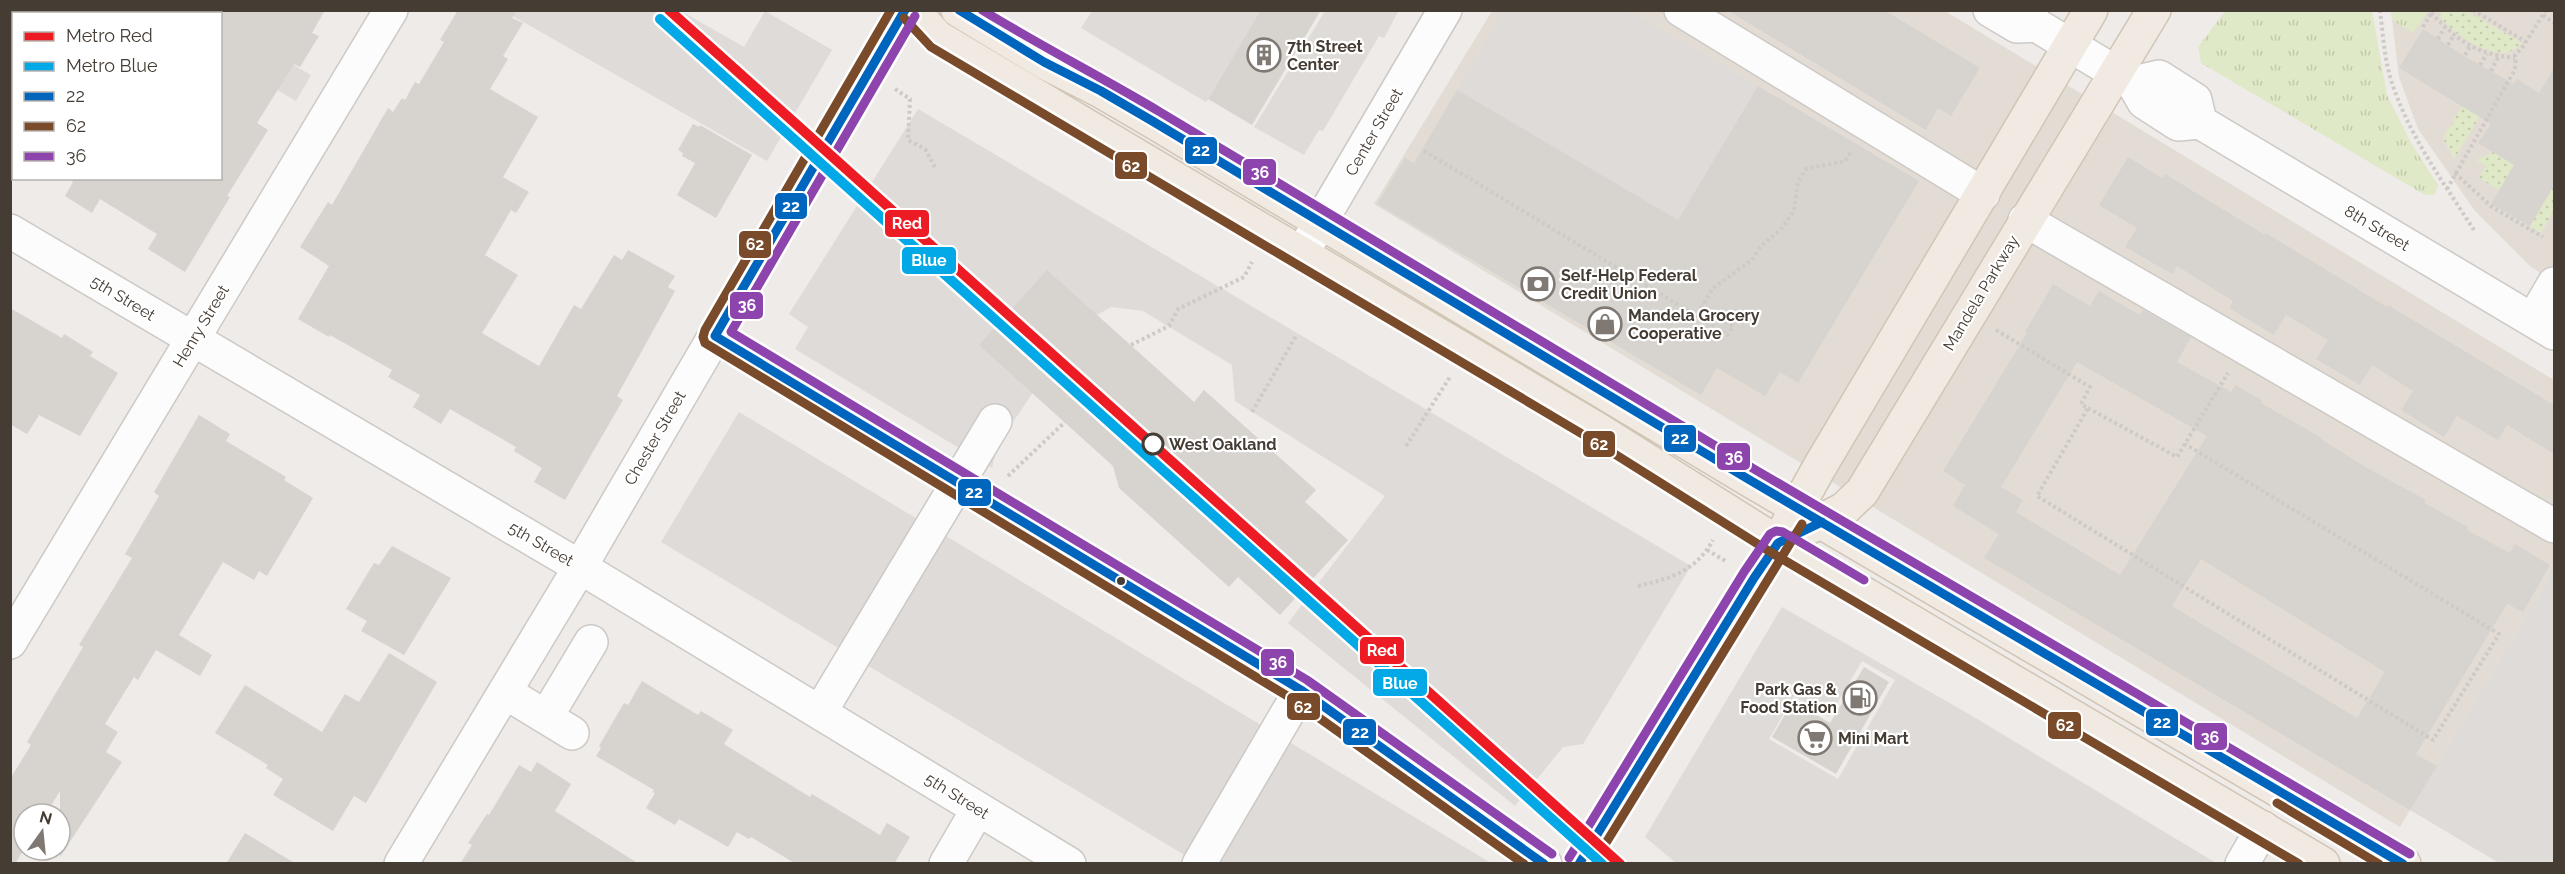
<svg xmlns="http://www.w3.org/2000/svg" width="2565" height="874" font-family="Raleway,sans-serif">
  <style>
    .residential { fill: #e3dcd5 }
    .grass { fill: url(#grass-dots) }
    .park { fill: url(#park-tufts) }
    .parking { fill: #dedbd8; fill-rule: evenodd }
    .building { fill: #d7d3cf; fill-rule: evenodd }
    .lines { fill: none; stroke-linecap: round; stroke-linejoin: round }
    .minor-casing { stroke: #cdc9c5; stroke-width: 36 }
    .major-casing { stroke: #d1c5b5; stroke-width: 36 }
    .path { stroke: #cecac6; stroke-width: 4; stroke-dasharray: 3 3; stroke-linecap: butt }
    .minor { stroke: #fcfcfc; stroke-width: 33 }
    .major { stroke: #f1eae2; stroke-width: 33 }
    .bus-1-casing { stroke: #fff; stroke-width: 14 }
    .bus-2-casing { stroke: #fff; stroke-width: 14 }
    .bus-3-casing { stroke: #fff; stroke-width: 14 }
    .bus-1 { stroke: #0065bd; stroke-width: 9 }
    .bus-2 { stroke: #7a4b2a; stroke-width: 9 }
    .bus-3 { stroke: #8e44ad; stroke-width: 9 }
    .metro-1-casing { stroke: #fff; stroke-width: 15 }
    .metro-2-casing { stroke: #fff; stroke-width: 15 }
    .metro-1 { stroke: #ed1c24; stroke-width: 10 }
    .metro-2 { stroke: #03a8e6; stroke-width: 10 }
    .stop-dot { fill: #fff; stroke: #453c34; stroke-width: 3 }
    .bus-dot { fill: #453c34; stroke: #fff; stroke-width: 2 }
    .labels { text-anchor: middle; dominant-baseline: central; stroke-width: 4.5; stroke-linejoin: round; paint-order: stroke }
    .poi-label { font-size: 16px; font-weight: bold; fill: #453c34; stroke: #fff; text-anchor: start }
    .street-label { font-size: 16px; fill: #453c34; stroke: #fff }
    .stop-label { font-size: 16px; font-weight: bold; fill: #453c34; stroke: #fff; text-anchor: start }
    .line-badge { stroke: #fff; stroke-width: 2 }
    .badge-label { font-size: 16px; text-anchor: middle; font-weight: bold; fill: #fff }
  </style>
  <defs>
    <pattern id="grass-dots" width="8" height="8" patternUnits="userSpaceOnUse" patternTransform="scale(1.5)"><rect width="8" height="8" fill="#e0e9c7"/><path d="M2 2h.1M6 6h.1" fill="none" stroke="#c2c9ac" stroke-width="1.8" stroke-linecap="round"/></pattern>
    <pattern id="park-tufts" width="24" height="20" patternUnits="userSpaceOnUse" patternTransform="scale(1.5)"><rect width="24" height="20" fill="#e0e9c7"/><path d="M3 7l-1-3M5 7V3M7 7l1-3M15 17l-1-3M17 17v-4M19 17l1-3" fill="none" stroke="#c2c9ac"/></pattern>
  </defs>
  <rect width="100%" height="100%" fill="#eeebe8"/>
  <path class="residential" d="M1492,11H1945L2554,380V570L2400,827L1374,204Z
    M2391,11H2554V281L2531,267L2475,211L2418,129L2399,77Z"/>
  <path class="grass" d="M2438,10L2467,11L2522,43C2516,48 2510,53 2501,53C2484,53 2440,27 2438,10Z
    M2462,106L2480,116L2454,159L2443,138Z
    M2494,152L2515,163L2499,190L2479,178L2486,166L2476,160Z
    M2554,185V210L2541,233L2530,227Z"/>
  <path class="park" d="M2226,10L2372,11L2387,95L2411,143L2438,185L2435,194L2425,195L2201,63L2198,47Z
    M2391,11V10L2428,11L2413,33L2392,20Z"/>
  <path class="parking" d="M1396,10L1398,12L1384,38L1379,36L1323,131L1319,130L1304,155L1254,127L1325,11Z
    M1504,10L1630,11L1758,86L1678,220L1457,90Z
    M504,11H681L744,47L765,11L832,50L767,161Z
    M1092,11H1261L1206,102L1081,28Z
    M221,23L311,75L296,101L221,57Z
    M918,109L1691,566L1583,744L1563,747L1515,806L1288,623L1385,496L1235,401L1232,365L1143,311L1111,307L1078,326L998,444L992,468L795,349L808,327L789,314Z
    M739,412L1491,863H1198L661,542Z
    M2554,570V863H2499L2410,810Z
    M1782,607L1974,717L2216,863H1676L1645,837ZM1862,661L1895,680L1838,779L1769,739L1794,696L1829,717Z"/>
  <path class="building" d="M220,10H325L312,33L319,36L300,67L294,64L257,123L268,130L227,196L230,197L185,272L148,249L157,234L100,199L92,213L65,196L73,182L67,178H220Z
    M458,10H517L512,18L523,23L503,56L508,59L490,89L538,117L503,177L529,192L516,213L511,210L485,255L518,275L482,333L539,366L574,305L581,309L614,255L622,260L628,250L675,276L668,287L675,291L617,396L623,400L565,500L534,482L542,468L514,451L516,447L450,409L441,424L413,407L420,395L388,377L392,370L330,335L329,337L298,319L329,266L300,247L328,202L332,205L388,108L393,112L402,98L405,100L415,82L419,84L444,42L440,40Z
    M1261,10H1321L1252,125L1208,99Z
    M1727,10H1884L1980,68L1951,116L1938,108L1926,130Z
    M2423,29L2464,56L2514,84L2517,79L2539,93L2554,68V185L2530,226L2491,204L2514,165L2478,143L2491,124L2399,68Z
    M1758,86L1919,181L1798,383L1780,372L1765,396L1717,368L1701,395L1377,204L1405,158L1414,163L1457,90L1678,220Z
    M693,124L699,127L700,125L752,155L716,218L677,195L695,163L682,156L683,153L678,150Z
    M2128,157L2162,178L2165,174L2265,235L2266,233L2387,307L2388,305L2554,405V454L2507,425L2498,440L2457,416L2444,437L2401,410L2413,391L2372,365L2360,385L2316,359L2328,340L2286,315L2274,335L2229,308L2233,301L2177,266L2172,274L2125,247L2137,228L2099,205Z
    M1047,270L1194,402L1204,390L1316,490L1305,502L1348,540L1280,615L1238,577L1229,587L1119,488L1113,466L979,345Z
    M2053,284L2090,306L2099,291L2140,315L2143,310L2191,337L2177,362L2231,392L2235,385L2262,400L2261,403L2322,438L2321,439L2367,468L2426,500L2424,503L2468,527L2467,530L2510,553L2515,544L2550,565L2523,612L2507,604L2416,754L2437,766L2410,810L1984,558L1999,534L1953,506L1965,485L1943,471L2027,333L2025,332ZM2077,362L2207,436L2120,575L2016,512L2023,500L2001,487ZM2201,559L2385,672L2357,718L2172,606Z
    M10,308L62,338L64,334L93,352L90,356L118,373L80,436L39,415L27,434L10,424Z
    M199,415L230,434L226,441L286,477L284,480L313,498L267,576L259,571L254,580L223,562L179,635L212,655L200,676L156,650L138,680L134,677L105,724L118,732L106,752L122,762L60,857V791L46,814H24V849L15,864H10V779L31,745L27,742L83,647L79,645L132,558L125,554L159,496L154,492Z
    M392,546L451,578L404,655L361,631L367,621L346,609L374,563L379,565Z
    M389,653L437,682L366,803L354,796L333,831L273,795L283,779L266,768L268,765L215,733L245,685L322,732L345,694L359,702Z
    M1864,667L1889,682L1836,774L1772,737L1793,701L1830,723Z
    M642,681L698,715L701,711L733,730L724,744L810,797L812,794L880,835L887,823L910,837L894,864H796L751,837L749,839L737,832L728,847L679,819L675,825L646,808L655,793L652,792L654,790L596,756L601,748L599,746L624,703L628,705Z
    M537,762L571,784L555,811L639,864H460L472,845L468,843L487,814L489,815L519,765L531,772Z
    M245,833L255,839L296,864H226Z"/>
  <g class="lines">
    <g class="minor-casing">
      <path id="minor" d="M1681,10L1983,194
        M1990,10L2017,26L2036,25
        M2028,10L2036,25L2133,83L2144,102L2178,124L2200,122L2554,333
        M2133,83L2159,77L2195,100L2200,122
        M2025,220L2554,526
        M10,231L580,567L1069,864
        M1302,253L1445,10
        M2533,320L2554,284
        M715,336L1301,690L1545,864
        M10,642L391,10
        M505,692L572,733
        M820,712L995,421
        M546,717L591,642
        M401,864L580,567L905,10
        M946,864L978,809
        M1199,864L1301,690
        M1579,864L1754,578L1778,543
        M2242,864L2263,828"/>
    </g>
    <g class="major-casing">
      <path id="major" d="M913,10L937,37L1600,431L1778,543L2323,864
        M958,10L1044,62L1101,91L1154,122L1748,479L2404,864
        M1787,526L1819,468L2091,10
        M1806,529L1844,509L1862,492L2154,10"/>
    </g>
    <path class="path" d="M2380,10C2383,33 2384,57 2391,80C2408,134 2443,182 2474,230
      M2473,10L2526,42
      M2431,13C2460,42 2474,53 2515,58
      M2543,15L2554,23
      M2423,27L2433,10
      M2438,39L2445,27
      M2448,45L2454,35
      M2465,55L2470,46
      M2480,65L2487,54
      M2491,71L2499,56
      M895,89L910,99L908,140L925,149L936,169
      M1424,151L1728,335L1733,326L1701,308L1713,288L1752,260L1761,246L1782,228L1794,211L1798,182L1806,169L1845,161L1852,151
      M2455,173L2492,207L2543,237
      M2447,189L2513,73L2516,65L2515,55L2522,48L2546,10
      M1996,330L2090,387L2081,404L2088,408L2037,496L2433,740L2499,634L2185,444
      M1131,345L1169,326L1178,309L1244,277L1252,262
      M2088,408L2177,457L2228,373
      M1252,412L1296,336
      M1406,446L1450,377
      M1008,476L1065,422
      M1707,550L1727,562
      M1638,586C1671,578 1695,572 1713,540"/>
    <use href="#minor" class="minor"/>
    <use href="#major" class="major"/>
    <g class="bus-1-casing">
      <path id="bus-1" d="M905,10L715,336L1301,690L1544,864
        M959,10L1044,62L1101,91L1154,122L1748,479L2403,864
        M1579,864L1754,578L1778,543L1822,522"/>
    </g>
    <g class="bus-2-casing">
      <path id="bus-2" d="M891,10L705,330L703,337L705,343L1294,700L1524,864
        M904,18L931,47L1594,441L1772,553L2299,864
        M2277,803L2379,864
        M1593,864L1802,524"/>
    </g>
    <g class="bus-3-casing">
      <path id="bus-3" d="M982,10C1041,46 1101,77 1160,112L1754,469L2410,854
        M915,16L731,332L1307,680L1552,854
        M1569,858L1744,572L1770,534L1776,531L1783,532L1864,580"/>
    </g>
    <use href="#bus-1" class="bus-1"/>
    <use href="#bus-2" class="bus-2"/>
    <use href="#bus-3" class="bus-3"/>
    <g class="metro-1-casing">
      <path id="metro-1" d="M669,10L1620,864"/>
    </g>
    <g class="metro-2-casing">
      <path id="metro-2" d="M660,19L1602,864"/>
    </g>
    <use href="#metro-1" class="metro-1"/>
    <use href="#metro-2" class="metro-2"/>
  </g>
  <defs>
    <g id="building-ring" transform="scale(1.725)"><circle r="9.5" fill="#fff" stroke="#807973" stroke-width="1.5"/><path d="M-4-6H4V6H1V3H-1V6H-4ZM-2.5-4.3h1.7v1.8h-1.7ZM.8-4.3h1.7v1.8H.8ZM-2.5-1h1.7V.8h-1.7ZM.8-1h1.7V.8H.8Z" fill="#807973"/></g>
    <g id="bank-ring" transform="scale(1.725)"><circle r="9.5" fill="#fff" stroke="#807973" stroke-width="1.5"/><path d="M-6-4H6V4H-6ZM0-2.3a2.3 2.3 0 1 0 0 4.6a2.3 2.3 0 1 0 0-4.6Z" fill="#807973"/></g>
    <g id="shop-ring" transform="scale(1.725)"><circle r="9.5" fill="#fff" stroke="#807973" stroke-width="1.5"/><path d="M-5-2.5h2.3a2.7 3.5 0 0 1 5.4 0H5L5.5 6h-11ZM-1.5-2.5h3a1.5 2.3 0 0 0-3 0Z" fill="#807973"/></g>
    <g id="fuel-ring" transform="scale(1.725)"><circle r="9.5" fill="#fff" stroke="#807973" stroke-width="1.5"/><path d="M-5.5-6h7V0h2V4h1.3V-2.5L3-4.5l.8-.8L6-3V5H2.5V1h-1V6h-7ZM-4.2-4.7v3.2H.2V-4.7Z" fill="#807973"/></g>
    <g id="supermarket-ring" transform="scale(1.725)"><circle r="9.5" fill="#fff" stroke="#807973" stroke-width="1.5"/><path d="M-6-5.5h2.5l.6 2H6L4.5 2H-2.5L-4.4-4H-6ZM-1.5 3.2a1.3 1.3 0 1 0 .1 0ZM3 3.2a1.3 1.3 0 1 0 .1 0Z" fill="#807973"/></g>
  </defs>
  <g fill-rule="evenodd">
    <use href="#building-ring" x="1264" y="55"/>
    <use href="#bank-ring" x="1538" y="284"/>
    <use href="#shop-ring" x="1605" y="324"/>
    <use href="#fuel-ring" x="1860" y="698"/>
    <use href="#supermarket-ring" x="1815" y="738"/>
  </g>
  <circle class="stop-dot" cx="1153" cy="444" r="10"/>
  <circle class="bus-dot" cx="1121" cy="581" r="5"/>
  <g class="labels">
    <g class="poi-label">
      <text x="1287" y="46">7th Street<tspan x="1287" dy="18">Center</tspan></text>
      <text x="1561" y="275">Self-Help Federal<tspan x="1561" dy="18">Credit Union</tspan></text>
      <text x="1628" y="315">Mandela Grocery<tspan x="1628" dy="18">Cooperative</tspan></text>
      <text x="1837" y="689" text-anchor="end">Park Gas &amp;<tspan x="1837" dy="18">Food Station</tspan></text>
      <text x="1838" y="738">Mini Mart</text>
    </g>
    <g class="street-label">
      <text transform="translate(1374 132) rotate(-60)">Center Street</text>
      <text transform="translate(2377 228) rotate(31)">8th Street</text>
      <text transform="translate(1981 293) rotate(-59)">Mandela Parkway</text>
      <text transform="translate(123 298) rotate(31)">5th Street</text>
      <text transform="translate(201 326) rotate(-59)">Henry Street</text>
      <text transform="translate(655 438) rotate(-60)">Chester Street</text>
      <text transform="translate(541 544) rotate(30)">5th Street</text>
      <text transform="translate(957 796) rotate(32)">5th Street</text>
    </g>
    <g class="stop-label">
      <text x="1169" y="444">West Oakland</text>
    </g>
  </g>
  <g class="line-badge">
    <rect x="1184" y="136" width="34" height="29" rx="6" fill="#0065bd"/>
    <rect x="1114" y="151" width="34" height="29" rx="6" fill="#7a4b2a"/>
    <rect x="1242" y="158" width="35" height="28" rx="6" fill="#8e44ad"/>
    <rect x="774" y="192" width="34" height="28" rx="6" fill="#0065bd"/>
    <rect x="884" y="209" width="46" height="29" rx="6" fill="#ed1c24"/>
    <rect x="738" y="230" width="34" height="29" rx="6" fill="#7a4b2a"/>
    <rect x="901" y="246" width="56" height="29" rx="6" fill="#03a8e6"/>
    <rect x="729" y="291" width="35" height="29" rx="6" fill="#8e44ad"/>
    <rect x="1663" y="424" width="34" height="29" rx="6" fill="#0065bd"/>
    <rect x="1582" y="430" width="34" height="28" rx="6" fill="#7a4b2a"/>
    <rect x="1716" y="442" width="35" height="29" rx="6" fill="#8e44ad"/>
    <rect x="957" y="478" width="35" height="29" rx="6" fill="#0065bd"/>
    <rect x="1359" y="636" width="46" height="29" rx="6" fill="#ed1c24"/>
    <rect x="1260" y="648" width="35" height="29" rx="6" fill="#8e44ad"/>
    <rect x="1372" y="668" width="56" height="29" rx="6" fill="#03a8e6"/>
    <rect x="1286" y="692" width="35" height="29" rx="6" fill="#7a4b2a"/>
    <rect x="2145" y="708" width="34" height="29" rx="6" fill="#0065bd"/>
    <rect x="2047" y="711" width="35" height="29" rx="6" fill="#7a4b2a"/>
    <rect x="1342" y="718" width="35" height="28" rx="6" fill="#0065bd"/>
    <rect x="2193" y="722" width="35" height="29" rx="6" fill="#8e44ad"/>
  </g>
  <g class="badge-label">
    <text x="1201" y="156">22</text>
    <text x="1131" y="172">62</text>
    <text x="1260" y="178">36</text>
    <text x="791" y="212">22</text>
    <text x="907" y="229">Red</text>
    <text x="755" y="250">62</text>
    <text x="929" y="266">Blue</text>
    <text x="747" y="311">36</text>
    <text x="1680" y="444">22</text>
    <text x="1599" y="450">62</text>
    <text x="1734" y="463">36</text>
    <text x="974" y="498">22</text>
    <text x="1382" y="656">Red</text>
    <text x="1278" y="668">36</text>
    <text x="1400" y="689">Blue</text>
    <text x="1303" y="713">62</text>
    <text x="2162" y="728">22</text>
    <text x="2065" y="731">62</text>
    <text x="1360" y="738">22</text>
    <text x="2210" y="743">36</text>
  </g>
  <rect width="2565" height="874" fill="none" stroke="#453c34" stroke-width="24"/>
  <rect x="12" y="12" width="210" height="168" fill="#ffffff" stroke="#b5b1ae" stroke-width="1.5"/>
  <rect x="24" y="32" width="30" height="9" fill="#ed1c24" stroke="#b5b1ae" stroke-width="1.5"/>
  <text x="66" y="42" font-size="18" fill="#453c34">Metro Red</text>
  <rect x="24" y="62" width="30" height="9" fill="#03a8e6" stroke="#b5b1ae" stroke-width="1.5"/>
  <text x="66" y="72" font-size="18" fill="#453c34">Metro Blue</text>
  <rect x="24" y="92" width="30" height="9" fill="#0065bd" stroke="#b5b1ae" stroke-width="1.5"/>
  <text x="66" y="102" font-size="18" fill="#453c34">22</text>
  <rect x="24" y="122" width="30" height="9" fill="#7a4b2a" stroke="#b5b1ae" stroke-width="1.5"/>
  <text x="66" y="132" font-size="18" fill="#453c34">62</text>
  <rect x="24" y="152" width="30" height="9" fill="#8e44ad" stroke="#b5b1ae" stroke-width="1.5"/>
  <text x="66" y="162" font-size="18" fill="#453c34">36</text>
  <g transform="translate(42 832) rotate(15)"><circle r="28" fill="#ffffff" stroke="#b5b1ae" stroke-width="1.5"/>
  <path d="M0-4.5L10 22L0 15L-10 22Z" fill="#807973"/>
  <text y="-9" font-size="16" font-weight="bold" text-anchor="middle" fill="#453c34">N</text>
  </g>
</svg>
